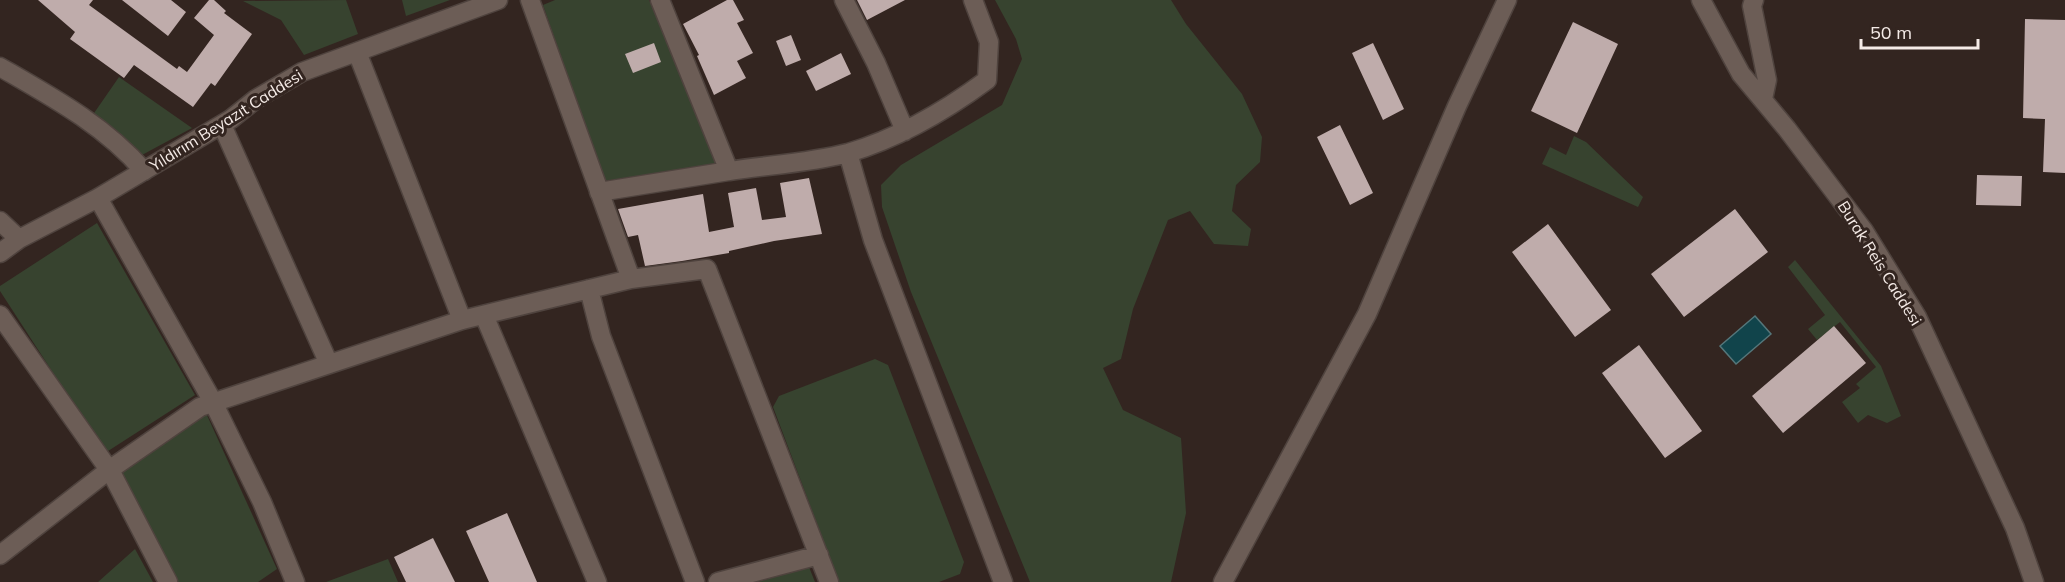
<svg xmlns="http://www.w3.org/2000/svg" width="2065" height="582" font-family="Mulish,sans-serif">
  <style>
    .green { fill: #37432f }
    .water { fill: #11444b; stroke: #55767a; stroke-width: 1.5 }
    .building { fill: #bfacab }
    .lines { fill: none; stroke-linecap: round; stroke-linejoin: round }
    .minor-casing { stroke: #4f433e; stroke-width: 21 }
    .minor { stroke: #6c5d56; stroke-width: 18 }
    .labels { text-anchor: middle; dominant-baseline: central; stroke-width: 6; stroke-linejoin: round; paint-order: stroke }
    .street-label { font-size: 16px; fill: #f5ebe7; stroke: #332520 }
  </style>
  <rect width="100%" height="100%" fill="#332520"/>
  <path class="green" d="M346,0L358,34L304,55L281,20L243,1Z
    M402,0H450L406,16Z
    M555,0H649L719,164L604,181L543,5Z
    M995,0H1171L1186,24L1242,94L1262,137L1260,162L1236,185L1232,211L1251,229L1248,246L1214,244L1190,211L1168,220L1133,309L1121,359L1103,368L1123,410L1181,438L1186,513L1171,582H1030L911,292L882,207L881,185L901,165L1002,105L1022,59L1016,39Z
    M119,77L192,128L142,155L116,130L92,116Z
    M1574,136L1586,142L1643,197L1638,207L1542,164L1550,147L1566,155Z
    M97,223L195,395L105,453L0,291V286Z
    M1795,260L1881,366L1901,416L1887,423L1868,415L1858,423L1842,402L1860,388L1856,384L1876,367L1840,322L1817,340L1808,329L1825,315L1788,267Z
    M875,359L888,365L964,562L960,574L939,582H839L773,407L779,396Z
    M206,413L277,569L258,582H177L119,472Z
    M135,549L153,582H98Z
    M388,559L398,582H326Z
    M809,567L815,582H758Z"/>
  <path class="water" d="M1755,316L1771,334L1736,364L1720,346Z"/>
  <path class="building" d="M38,0H93L89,5L177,69L179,66L187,72L214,35L194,18L209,0H214L226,11L224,13L252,34L215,86L211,83L193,107L134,65L124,78L70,39L75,32Z
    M122,0H171L186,12L168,36Z
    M727,0H733L744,20L737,23L753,53L737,61L746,78L714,95L697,56L699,55L683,24Z
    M857,0H905L867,20Z
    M2025,19L2065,20V173L2043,172L2045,119L2023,118Z
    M1573,22L1618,44L1577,133L1531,111Z
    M791,35L801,60L786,66L776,41Z
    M654,43L661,62L633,73L625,54Z
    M1373,43L1404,109L1383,120L1352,53Z
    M841,53L851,74L816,91L806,71Z
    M1340,125L1373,193L1350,205L1317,137Z
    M1977,175L2022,176L2021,206L1976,205Z
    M809,178L822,234L774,241L729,251V253L682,261L645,266L638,235L628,237L618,209L703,194L709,232L734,227L728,193L756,188L762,220L786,217L780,183Z
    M1735,209L1768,252L1684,317L1651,274Z
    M1548,224L1611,310L1575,337L1512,252Z
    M1834,326L1866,363L1783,433L1752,396Z
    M1639,345L1702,431L1665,458L1602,373Z
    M507,513L537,582H489L466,531Z
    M433,538L455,582H406L394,557Z"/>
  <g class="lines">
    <g class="minor-casing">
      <path id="minor" d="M530,0L631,279
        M844,0L876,63L905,131
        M1701,0L1741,74L1787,129L1864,231L1917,317L2015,528L2034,582
        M1754,0L1752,6L1767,80L1763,99
        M357,52L462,320
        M0,67C52,97 104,125 144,171
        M222,125L329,364
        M848,153L873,240L1003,582
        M729,171C768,165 810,163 848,153C899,138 945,111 987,80L989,42L973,0
        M599,192L729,171L660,0
        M98,198L213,402L262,502L295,582
        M0,221L19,239
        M0,253L19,239L98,198L231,119L256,99L302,72L498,0
        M589,289L601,336L695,582
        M0,315L112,474L168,582
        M484,315L597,582
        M0,555L109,470L200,407L462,320L631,279L707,269L829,582
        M718,582L819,555
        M1223,582L1367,314L1457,106L1507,0"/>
    </g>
    <use href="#minor" class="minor"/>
  </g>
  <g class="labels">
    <g class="street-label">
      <text transform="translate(226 120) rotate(-32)">Yıldırım Beyazıt Caddesi</text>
      <text transform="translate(1880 263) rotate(58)">Burak Reis Caddesi</text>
    </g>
  </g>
  <path d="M1861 39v9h117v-9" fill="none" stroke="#f5ebe7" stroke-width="3"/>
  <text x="1870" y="39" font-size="18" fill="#f5ebe7" stroke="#332520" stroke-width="4.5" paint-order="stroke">50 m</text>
</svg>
